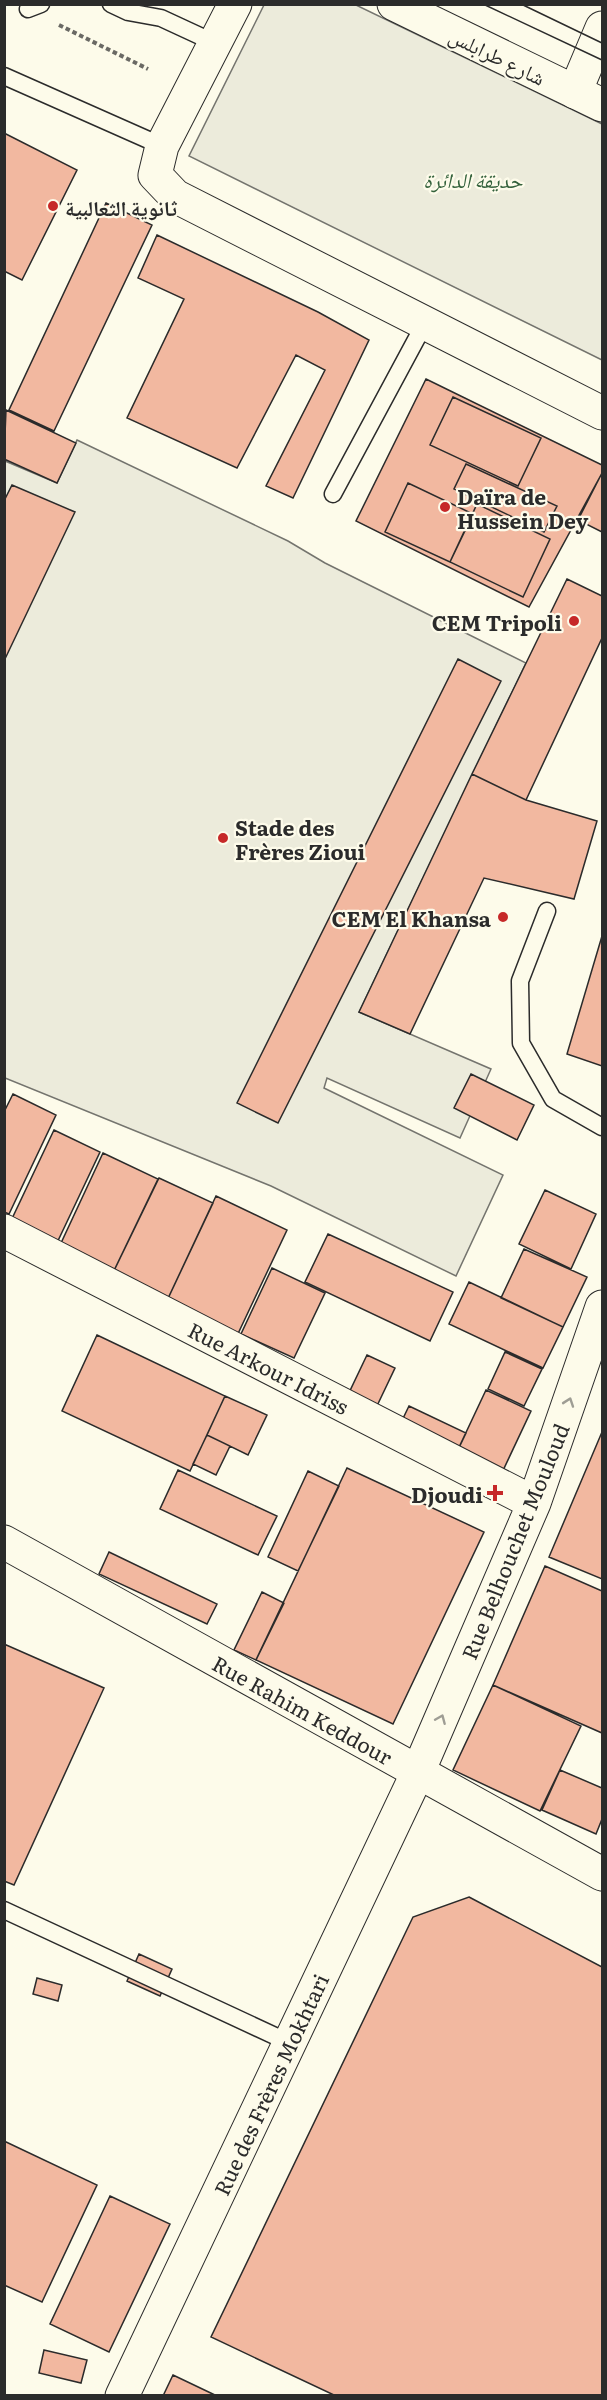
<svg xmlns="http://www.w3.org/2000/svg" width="607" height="2400" font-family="Literata,'Noto Naskh Arabic',serif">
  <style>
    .green { fill: #ecebdb; stroke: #74746e; stroke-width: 1.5 }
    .building { fill: #f2b8a0; stroke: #2b2b2b; stroke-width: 1.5 }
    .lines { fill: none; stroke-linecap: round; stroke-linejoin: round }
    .lane-casing { stroke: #2b2b2b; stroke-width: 19 }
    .street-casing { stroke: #2b2b2b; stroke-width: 35 }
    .secondary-casing { stroke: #2b2b2b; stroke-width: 35 }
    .path { stroke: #6a6964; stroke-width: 4; stroke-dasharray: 4.5 3; stroke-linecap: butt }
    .lane { stroke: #fdfbea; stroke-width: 16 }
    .street { stroke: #fdfbea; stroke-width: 33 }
    .secondary { stroke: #fdfbea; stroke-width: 33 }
    .tram { stroke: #2b2b2b; stroke-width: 1.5 }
    .oneway { stroke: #9e9d94 }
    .poi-dot { fill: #c62828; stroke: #fdfbea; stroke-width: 2 }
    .labels { text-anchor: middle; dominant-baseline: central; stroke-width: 4.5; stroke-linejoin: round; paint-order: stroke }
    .street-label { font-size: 21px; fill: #2b2b2b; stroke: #fdfbea }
    .park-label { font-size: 21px; font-style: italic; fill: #34623c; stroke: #fdfbea }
    .poi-label { font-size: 21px; font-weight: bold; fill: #2b2b2b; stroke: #fdfbea; text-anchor: start }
  </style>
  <rect width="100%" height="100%" fill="#fdfbea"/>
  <path class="green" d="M264,5H356L602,124V360L189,156Z
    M77,440L288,541L325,563L526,663L359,1012L491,1069L460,1138L327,1078L324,1088L503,1175L456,1276L271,1186L5,1078V461L57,483Z"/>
  <path class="building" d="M4,133L77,170L22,280L4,271Z
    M106,203L152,225L54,431L9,410Z
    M157,235L318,312L369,340L293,498L266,486L325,370L296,355L237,468L127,418L184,299L138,278Z
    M426,379L602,465V473L529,607L356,521Z
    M453,397L541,438L518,486L430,445Z
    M6,410L76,443L57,483L4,459Z
    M466,464L557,506L544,532L454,489Z
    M602,473V532L578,520Z
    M408,483L473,514L450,562L385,532Z
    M12,485L75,512L4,661V501Z
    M477,504L550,539L523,597L450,562Z
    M567,579L602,596V638L526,800L472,774Z
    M458,659L501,681L278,1123L237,1103Z
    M472,774L526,800L597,821L574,899L484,878L410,1034L359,1012Z
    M602,936V1066L567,1054Z
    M471,1074L534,1105L517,1140L454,1108Z
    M13,1094L56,1115L9,1214L4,1212V1112Z
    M54,1130L100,1152L55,1247L9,1225Z
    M103,1153L158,1179L109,1281L55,1256Z
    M159,1178L213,1203L164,1307L109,1281Z
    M545,1190L596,1214L571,1269L519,1244Z
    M216,1196L287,1230L235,1340L164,1307Z
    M328,1234L453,1292L430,1341L305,1282Z
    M524,1249L587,1277L563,1327L501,1298Z
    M272,1268L325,1293L294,1358L241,1334Z
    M469,1282L563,1327L543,1368L449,1324Z
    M97,1335L225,1396L190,1471L62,1411Z
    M505,1352L542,1369L524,1406L488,1389Z
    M367,1355L395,1368L375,1410L347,1397Z
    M486,1390L531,1411L499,1479L454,1458Z
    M225,1396L267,1415L248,1455L207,1435Z
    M409,1406L466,1433L454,1458L397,1431Z
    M602,1432V1579L549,1557Z
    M207,1435L230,1446L216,1475L193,1464Z
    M347,1468L484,1532L393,1724L256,1660Z
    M178,1470L277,1516L258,1555L160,1509Z
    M308,1471L339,1486L298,1571L268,1557Z
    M109,1552L217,1604L207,1624L99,1574Z
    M545,1566L602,1591V1733L493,1685Z
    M262,1592L284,1603L256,1660L234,1650Z
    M4,1644L104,1688L14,1885L4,1881Z
    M493,1685L581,1726L540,1811L453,1770Z
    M560,1770L602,1788V1819L596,1834L542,1810Z
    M469,1897L602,1967V2396H336L211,2337L413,1917Z
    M139,1954L172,1969L160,1996L127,1981Z
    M37,1978L62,1985L58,2001L33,1994Z
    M4,2141L97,2185L42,2302L4,2285Z
    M110,2196L170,2224L109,2352L50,2324Z
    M44,2350L87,2360L81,2383L39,2373Z
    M173,2375L217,2396H163Z"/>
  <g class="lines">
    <g class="lane-casing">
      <path id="lane" d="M111,4L128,12L161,18L215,43
        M28,9L41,4
        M4,76L162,146
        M333,494L425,323
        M547,911L520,981L521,1043L553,1099L602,1127
        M4,1910L290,2043"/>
    </g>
    <g class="street-casing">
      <path id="street" d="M235,4L162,146L155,175L175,196L602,413
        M575,92L602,28
        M4,1231L534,1503
        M122,2396L418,1772L534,1503L602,1307"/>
    </g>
    <g class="secondary-casing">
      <path id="secondary" d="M394,4L602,105
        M4,1542L602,1874"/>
    </g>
    <path class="path" d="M59,25L148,69"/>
    <use href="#lane" class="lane"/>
    <use href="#street" class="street"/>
    <use href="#secondary" class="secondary"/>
    <path class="tram" d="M483,4L602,60
      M521,4L602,43"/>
  </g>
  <defs><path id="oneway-chevron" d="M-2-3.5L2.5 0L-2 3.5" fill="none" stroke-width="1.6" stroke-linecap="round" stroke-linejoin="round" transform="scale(1.5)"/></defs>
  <g class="oneway">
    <use href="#oneway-chevron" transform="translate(569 1402) rotate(-71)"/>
    <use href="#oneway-chevron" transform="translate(441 1719) rotate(-67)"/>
  </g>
  <g class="poi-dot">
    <circle cx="53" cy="206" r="6"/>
    <circle cx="445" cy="507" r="6"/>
    <circle cx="574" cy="621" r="6"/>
    <circle cx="223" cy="838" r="6"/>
    <circle cx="503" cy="917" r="6"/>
    <path d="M492 1484h6v6h6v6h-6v6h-6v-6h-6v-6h6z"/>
  </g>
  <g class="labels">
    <g class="street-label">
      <text transform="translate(498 55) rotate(26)">شارع طرابلس</text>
      <text transform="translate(269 1367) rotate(27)">Rue Arkour Idriss</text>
      <text transform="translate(514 1541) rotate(-68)">Rue Belhouchet Mouloud</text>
      <text transform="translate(303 1709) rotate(29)">Rue Rahim Keddour</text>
      <text transform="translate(270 2084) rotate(-65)">Rue des Frères Mokhtari</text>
    </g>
    <g class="park-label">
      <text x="473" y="178">حديقة الدائرة</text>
    </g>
    <g class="poi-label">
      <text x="65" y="206">ثانوية الثعالبية</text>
      <text x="457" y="495">Daïra de<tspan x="457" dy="24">Hussein Dey</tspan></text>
      <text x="562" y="621" text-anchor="end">CEM Tripoli</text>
      <text x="235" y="826">Stade des<tspan x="235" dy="24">Frères Zioui</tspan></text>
      <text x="491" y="917" text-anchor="end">CEM El Khansa</text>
      <text x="483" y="1493" text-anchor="end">Djoudi</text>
    </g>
  </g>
  <rect width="607" height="2400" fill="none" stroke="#2b2b2b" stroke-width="12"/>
</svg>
